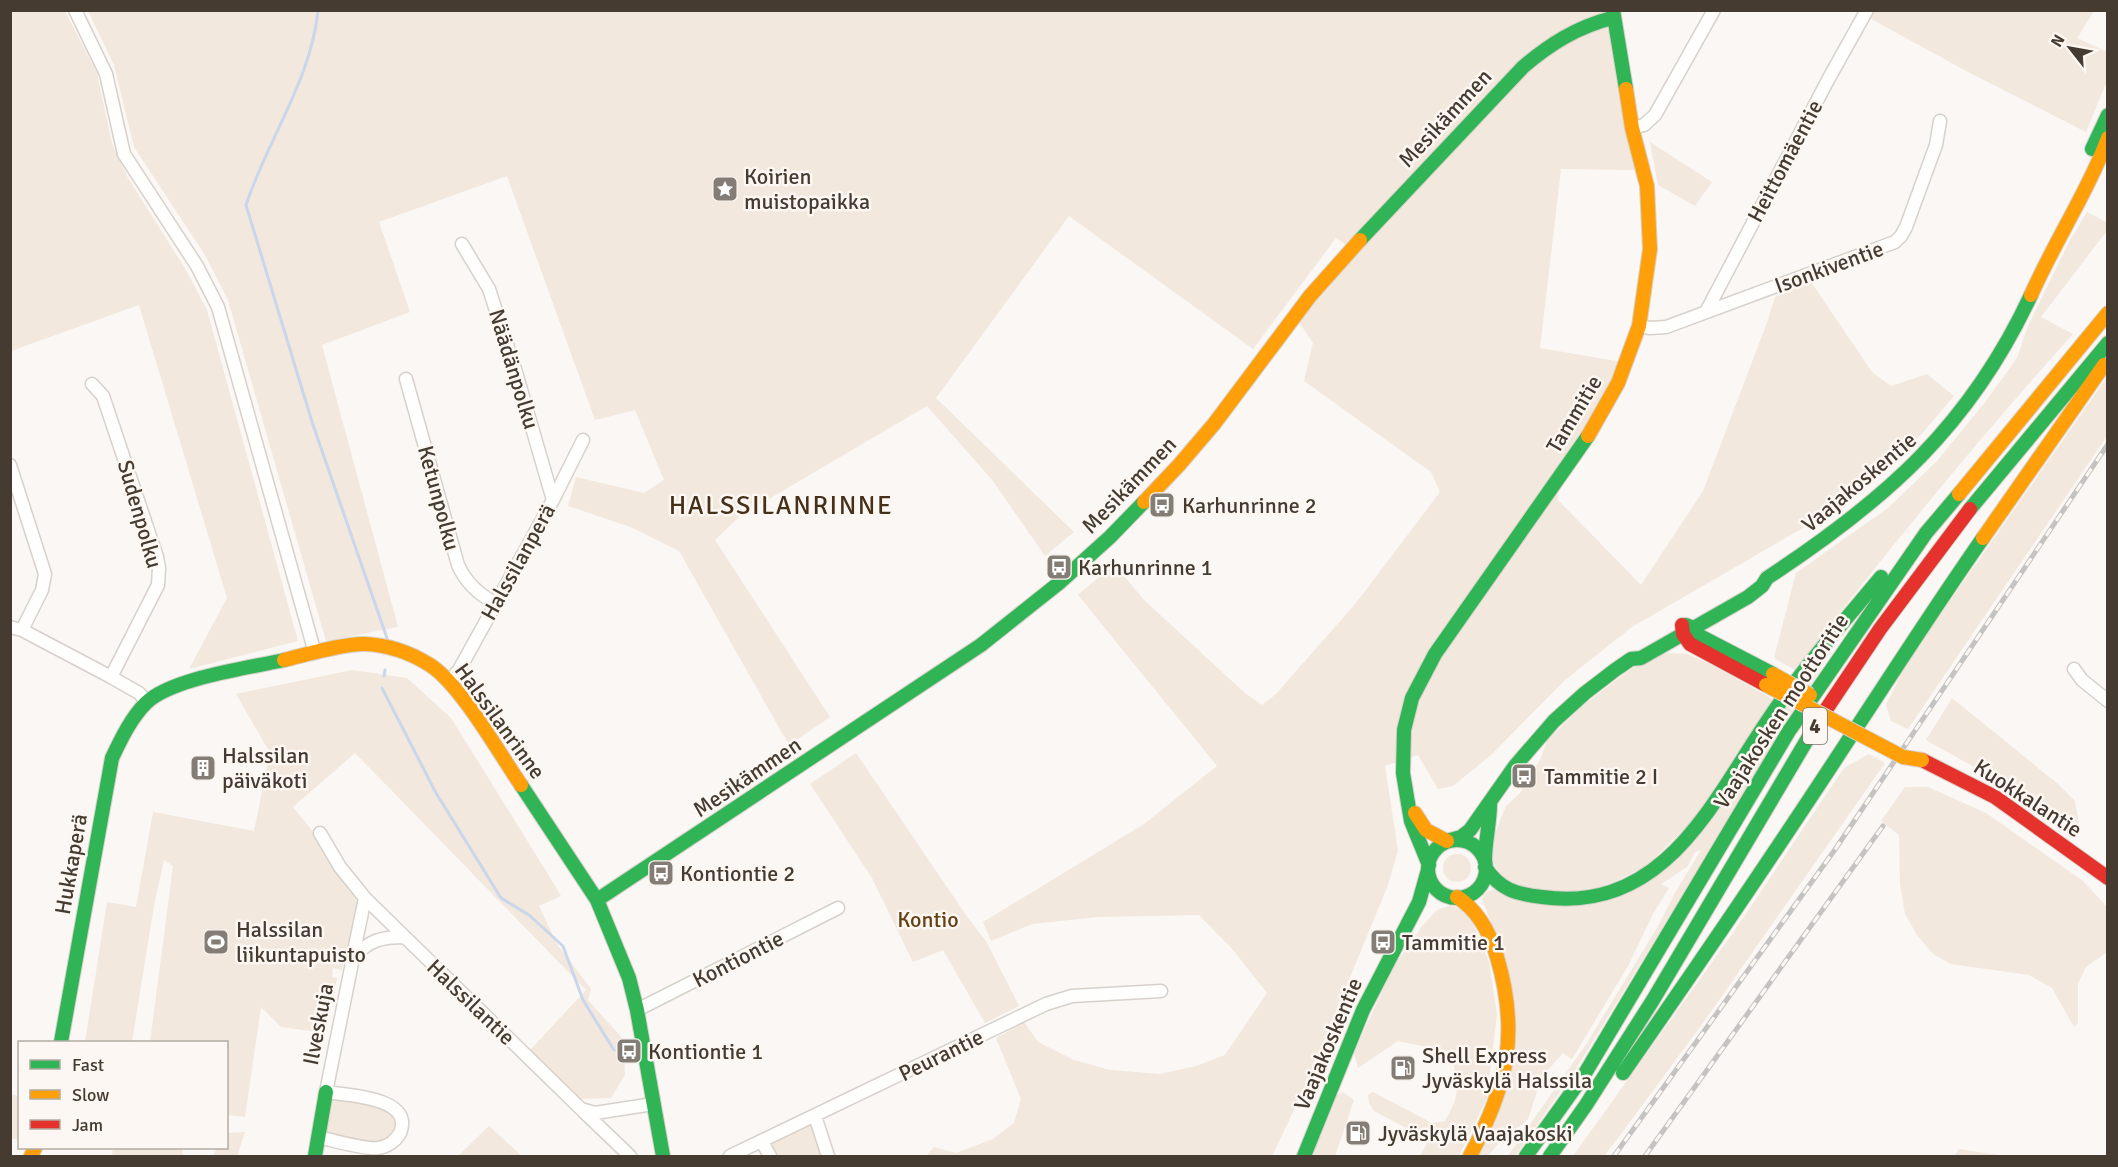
<svg xmlns="http://www.w3.org/2000/svg" width="2118" height="1167" font-family="Signika,sans-serif">
  <style>
    .green { fill: #f2e8dd }
    .lines { fill: none; stroke-linecap: round; stroke-linejoin: round }
    .stream { stroke: #cad6ea; stroke-width: 3 }
    .street-casing { stroke: #d7d1cb; stroke-width: 15 }
    .fast-casing { stroke: #d7d1cb; stroke-width: 16 }
    .slow-casing { stroke: #d7d1cb; stroke-width: 16 }
    .jam-casing { stroke: #d7d1cb; stroke-width: 16 }
    .street { stroke: #fefefd; stroke-width: 12 }
    .fast { stroke: #30b455; stroke-width: 14 }
    .slow { stroke: #ff9f0a; stroke-width: 14 }
    .jam { stroke: #e5322d; stroke-width: 14 }
    .rail-casing { stroke: #c4c3c2; stroke-width: 5 }
    .rail { stroke: #fcf7f2; stroke-width: 3; stroke-dasharray: 9; stroke-linecap: butt }
    .slow-bridge-casing { stroke: #d7d1cb; stroke-width: 16; stroke-linecap: butt }
    .slow-bridge { stroke: #ff9f0a; stroke-width: 14 }
    .labels { text-anchor: middle; dominant-baseline: central; stroke-width: 5; stroke-linejoin: round; paint-order: stroke }
    .shield { fill: #fcf7f2; stroke: #7c736a; stroke-width: 1.5 }
    .shield-label { font-size: 21px; font-weight: bold; fill: #453b30 }
    .street-label { font-size: 22px; fill: #453b30; stroke: #fcf7f2 }
    .poi-label { font-size: 22px; fill: #453b30; stroke: #fcf7f2; text-anchor: start }
    .park-label { font-size: 22px; fill: #654115; stroke: #fcf7f2 }
    .quarter-label { font-size: 26px; letter-spacing: 1.5px; fill: #45311b; stroke: #fcf7f2 }
  </style>
  <rect width="100%" height="100%" fill="#faf7f4"/>
  <path class="green" d="M11,10L65,11L97,73L112,144L128,178L186,270L207,310L298,641L189,669L227,598L139,305L11,351Z
    M1866,10L2094,11L2077,38L2107,52V81L2086,132L1968,72L1864,15Z
    M88,11H1607L1637,170L1561,169L1540,348L1622,362L1604,402L1560,467L1558,500L1641,585L1703,491L1768,320L1775,297L1811,282L1872,372L1891,386L1927,374L1954,396L1907,451L1848,502L1632,627L1565,680L1491,755L1453,786L1438,789L1418,755L1385,766L1398,851L1388,885L1304,1089L1272,1156H926L934,1147L956,1153L993,1139L1014,1123L1021,1099L996,1038L1024,1022L1038,1042L1074,1060L1110,1070L1160,1074L1196,1066L1225,1055L1267,993L1234,951L1199,915L1098,917L1032,924L991,941L983,922L1144,824L1217,766L1078,595L1114,564L1144,600L1245,693L1262,705L1276,694L1356,603L1440,492L1431,472L1304,381L1313,343L1299,322L1356,252L1336,238L1253,349L1069,216L936,398L1074,532L1045,556L993,481L927,406L740,516L715,540L830,717L789,745L679,551L633,528L568,506L576,477L644,493L664,480L635,410L595,420L507,176L379,222L410,312L322,345L398,627L326,641L228,300L205,255L134,147L114,65Z
    M1650,142L1712,182L1695,206L1658,185Z
    M2087,212L2106,222V232L2041,317L2073,334C1975,442 1884,555 1795,670L1774,658L1796,573L1888,508L1937,461L1986,401L2017,358L2028,326L2069,242Z
    M2107,377V436L1908,729L1891,721L1886,705L1907,662Z
    M1853,616L1576,1069L1515,1156H1508L1587,1043L1657,928L1675,893L1701,850L1695,852L1687,867L1661,884L1669,888L1653,914L1628,966L1572,1059L1563,1053L1538,1081L1536,1095L1528,1119L1497,1145L1488,1156H1479L1511,1076L1492,925L1482,899L1487,892L1494,889L1631,891L1785,709Z
    M1667,653L1687,654L1714,666L1774,700L1704,808L1647,866L1605,886L1567,892L1529,889L1500,876L1493,861L1491,843L1506,806L1520,793L1541,758L1547,741L1581,707L1631,669Z
    M352,670L407,678L451,718L546,871L561,896L539,906L557,944L591,989L588,1000L623,1039L625,1075L611,1098L581,1099L530,1050L586,990L355,753L293,807C311,830 355,878 357,905L342,970L333,968L332,977L337,978L332,1004H327L326,1014H321L318,1032L281,1027L261,1007L245,1117L227,1115L226,1042H150L173,866L164,860L154,905L132,1042H85L107,902L136,907L153,812L254,831L270,753L236,694Z
    M1952,698L2058,784L2075,801L2080,829L2019,789L1988,772L1974,767L1926,740Z
    M856,753L968,918L986,941L1019,1006L985,1023L943,950L913,962L872,878L810,784Z
    M1869,754L1885,763L1703,1023L1618,1138L1604,1156H1573L1733,933L1844,768Z
    M1905,787H1928L1986,813L2083,881L2107,907V952L2086,967L2078,983V1023L2074,1027L2052,988L2029,975L1951,964L1933,954L1917,935L1905,914L1900,884L1899,835L1881,821Z
    M1443 868a14 14 0 1 1 28 0a14 14 0 1 1-28 0Z
    M1451,905L1462,910L1473,923L1489,962L1497,1014L1487,1098L1459,1156H1420L1429,1140L1374,1111L1369,1103L1368,1095L1373,1092L1432,1123L1445,1121C1463,1090 1457,1084 1451,1052L1398,1041L1358,1068L1354,1053L1392,969L1422,926L1437,910Z
    M326,1092L376,1100L402,1121L387,1146L318,1137Z
    M1343,1092L1354,1100L1335,1156H1312L1335,1096Z
    M10,1094L19,1096V1140L11,1138Z
    M809,1123L824,1156H775L769,1143Z
    M489,1126L522,1156H458Z
    M245,1132L237,1156H213L217,1148H226L227,1133Z
    M113,1148H182L183,1156H112Z
    M1959,1149L2005,1156H1954Z"/>
  <g class="lines">
    <path class="stream" d="M318,10C312,78 267,141 246,205L313,425L388,641
      M384,676L385,670
      M382,688L436,793L501,898L529,915L563,946L583,1000L614,1050"/>
    <g class="street-casing">
      <path id="street" d="M75,10L106,74L124,154L197,266L218,307L315,653
        M1632,128L1644,125L1655,115L1714,10
        M462,244L489,289L515,369L553,500
        M1706,312L1829,78L1867,10
        M1639,326L1650,328L1666,327L1895,242L1901,236L1906,227L1936,145L1940,121
        M406,379L458,565C466,583 478,594 495,603
        M92,384L103,396L157,557L159,568L158,585L111,677
        M10,465L45,574L42,590L22,630
        M10,627L22,630L111,677L139,693L147,702
        M2074,669L2082,680L2108,701
        M449,681L459,670L553,500L583,440
        M320,833L340,867L365,898L581,1109L595,1113L653,1104
        M353,956L365,898
        M637,1010L838,908
        M584,1112L630,1156
        M815,1116L828,1156
        M318,1137C332,1140 366,1150 378,1148C387,1147 396,1141 400,1133C415,1097 346,1095 326,1092L353,958C369,940 381,937 405,937
        M762,1142L770,1156
        M730,1156L1046,1004L1072,996L1161,991"/>
    </g>
    <g class="fast-casing">
      <path id="fast" d="M1613,10L1626,89
        M2092,149L2108,115
        M1360,240L1523,67C1550,44 1577,27 1612,18
        M1970,509L2108,343
        M1686,625L1693,628L1696,634L1773,674
        M521,785L597,900L629,978L637,1010L663,1156
        M1450,840L1461,837L1470,830L1515,766L1554,721L1585,693L1615,670L1631,659L1641,658L1748,597L1762,586L1767,578C1886,500 1970,426 2031,295
        M1428 869a29 29 0 1 1 58 0a29 29 0 1 1-58 0Z
        M1485,860C1485,841 1490,823 1490,804
        M1429,865L1411,821L1403,773L1404,730L1412,698L1435,654L1588,436
        M1485,867C1500,890 1516,894 1542,897C1671,915 1717,790 1779,704C1810,660 1846,619 1881,577
        M597,900L981,645L1059,583L1110,537L1144,502
        M61,1042L112,758C121,739 131,718 146,703C172,678 249,668 284,660
        M1623,1073C1699,964 1774,854 1847,742C1892,674 1936,605 1983,538
        M315,1156L326,1092
        M1304,1156L1363,1010L1419,902L1428,870
        M1526,1156L1584,1075L1789,731L1926,533L1959,494
        M1550,1156L1586,1105L1653,1000L1817,723"/>
    </g>
    <g class="slow-casing">
      <path id="slow" d="M2031,295C2055,241 2087,193 2108,138
        M1588,436L1618,383L1639,326L1650,249L1647,186L1632,128L1626,89
        M1959,494L2108,313
        M1144,502L1179,465L1214,424L1310,296L1360,240
        M1983,538L2104,365
        M284,660C305,655 345,643 365,644C388,645 411,653 430,665C461,685 499,753 521,785
        M1415,813L1426,830L1447,841
        M1457,897C1479,911 1490,933 1497,957C1520,1035 1507,1086 1470,1156
        M31,1156L35,1148"/>
    </g>
    <g class="jam-casing">
      <path id="jam" d="M1682,625L1683,634L1690,644L1766,685
        M1817,723L1880,629L1970,509
        M1922,760L1995,797L2108,878"/>
    </g>
    <use href="#street" class="street"/>
    <use href="#fast" class="fast"/>
    <use href="#slow" class="slow"/>
    <use href="#jam" class="jam"/>
    <g class="rail-casing">
      <path id="rail" d="M1614,1156L1834,851L2108,444
        M1645,1156L1883,826"/>
    </g>
    <use href="#rail" class="rail"/>
    <g class="slow-bridge-casing">
      <path id="slow-bridge" d="M1773,674L1810,695
        M1766,685L1903,757L1922,760"/>
    </g>
    <use href="#slow-bridge" class="slow-bridge"/>
  </g>
  <defs>
    <g id="sight-square" transform="scale(1.35)"><rect x="-9" y="-9" width="18" height="18" rx="4" fill="#847d75" stroke="#fcf7f2"/><path d="M0-6L1.8-2.2L6-1.7L2.9 1.2L3.7 5.4L0 3.3L-3.7 5.4L-2.9 1.2L-6-1.7L-1.8-2.2Z" fill="#fff"/></g>
    <g id="bus-square" transform="scale(1.35)"><rect x="-9" y="-9" width="18" height="18" rx="4" fill="#847d75" stroke="#fcf7f2"/><path d="M-5-6H5V4H4V6H2V4H-2V6H-4V4H-5ZM-3.5-4V0h7V-4ZM-3.5 1.2v1.5H-2V1.2ZM2 1.2v1.5H3.5V1.2Z" fill="#fff"/></g>
    <g id="building-square" transform="scale(1.35)"><rect x="-9" y="-9" width="18" height="18" rx="4" fill="#847d75" stroke="#fcf7f2"/><path d="M-4-6H4V6H1V3H-1V6H-4ZM-2.5-4.3h1.7v1.8h-1.7ZM.8-4.3h1.7v1.8H.8ZM-2.5-1h1.7V.8h-1.7ZM.8-1h1.7V.8H.8Z" fill="#fff"/></g>
    <g id="stadium-square" transform="scale(1.35)"><rect x="-9" y="-9" width="18" height="18" rx="4" fill="#847d75" stroke="#fcf7f2"/><path d="M0-5a6.5 5 0 1 0 0 10a6.5 5 0 1 0 0-10ZM-3.5-1.8h7v3.6h-7Z" fill="#fff"/></g>
    <g id="fuel-square" transform="scale(1.35)"><rect x="-9" y="-9" width="18" height="18" rx="4" fill="#847d75" stroke="#fcf7f2"/><path d="M-5.5-6h7V0h2V4h1.3V-2.5L3-4.5l.8-.8L6-3V5H2.5V1h-1V6h-7ZM-4.2-4.7v3.2H.2V-4.7Z" fill="#fff"/></g>
  </defs>
  <g fill-rule="evenodd">
    <use href="#sight-square" x="725" y="189"/>
    <use href="#bus-square" x="1162" y="505"/>
    <use href="#bus-square" x="1059" y="567"/>
    <use href="#building-square" x="203" y="768"/>
    <use href="#bus-square" x="1524" y="776"/>
    <use href="#bus-square" x="661" y="873"/>
    <use href="#stadium-square" x="216" y="942"/>
    <use href="#bus-square" x="1383" y="942"/>
    <use href="#bus-square" x="629" y="1051"/>
    <use href="#fuel-square" x="1403" y="1068"/>
    <use href="#fuel-square" x="1358" y="1133"/>
  </g>
  <g class="labels">
    <rect class="shield" x="1803" y="708" width="24" height="36" rx="4.5"/>
    <g class="shield-label">
      <text x="1815" y="726">4</text>
    </g>
    <g class="street-label">
      <text transform="translate(1445 118) rotate(-47)">Mesikämmen</text>
      <text transform="translate(1785 161) rotate(-62)">Heittomäentie</text>
      <text transform="translate(1829 267) rotate(-20)">Isonkiventie</text>
      <text transform="translate(514 369) rotate(73)">Näädänpolku</text>
      <text transform="translate(1574 414) rotate(-59)">Tammitie</text>
      <text transform="translate(1859 482) rotate(-40)">Vaajakoskentie</text>
      <text transform="translate(1129 485) rotate(-46)">Mesikämmen</text>
      <text transform="translate(439 498) rotate(75)">Ketunpolku</text>
      <text transform="translate(140 514) rotate(74)">Sudenpolku</text>
      <text transform="translate(518 562) rotate(-61)">Halssilanperä</text>
      <text transform="translate(1781 711) rotate(-57)">Vaajakosken moottoritie</text>
      <text transform="translate(500 721) rotate(54)">Halssilanrinne</text>
      <text transform="translate(747 777) rotate(-34)">Mesikämmen</text>
      <text transform="translate(2028 798) rotate(33)">Kuokkalantie</text>
      <text transform="translate(71 864) rotate(-80)">Hukkaperä</text>
      <text transform="translate(738 959) rotate(-27)">Kontiontie</text>
      <text transform="translate(471 1002) rotate(44)">Halssilantie</text>
      <text transform="translate(318 1024) rotate(-79)">Ilveskuja</text>
      <text transform="translate(1328 1044) rotate(-67)">Vaajakoskentie</text>
      <text transform="translate(941 1055) rotate(-26)">Peurantie</text>
    </g>
    <g class="poi-label">
      <text x="744" y="176">Koirien<tspan x="744" dy="25">muistopaikka</tspan></text>
      <text x="1182" y="505">Karhunrinne 2</text>
      <text x="1078" y="567">Karhunrinne 1</text>
      <text x="222" y="755">Halssilan<tspan x="222" dy="25">päiväkoti</tspan></text>
      <text x="1544" y="776">Tammitie 2 I</text>
      <text x="680" y="873">Kontiontie 2</text>
      <text x="236" y="929">Halssilan<tspan x="236" dy="25">liikuntapuisto</tspan></text>
      <text x="1402" y="942">Tammitie 1</text>
      <text x="648" y="1051">Kontiontie 1</text>
      <text x="1422" y="1055">Shell Express<tspan x="1422" dy="25">Jyväskylä Halssila</tspan></text>
      <text x="1378" y="1133">Jyväskylä Vaajakoski</text>
    </g>
    <g class="park-label">
      <text x="928" y="919">Kontio</text>
    </g>
    <g class="quarter-label">
      <text x="781" y="506">HALSSILANRINNE</text>
    </g>
  </g>
  <rect width="2118" height="1167" fill="none" stroke="#453b30" stroke-width="24"/>
  <rect x="18" y="1041" width="210" height="108" fill="#fcf7f2" stroke="#b3aca4" stroke-width="1.5"/>
  <rect x="30" y="1060" width="30" height="9" fill="#30b455" stroke="#b3aca4" stroke-width="1.5"/>
  <text x="72" y="1071" font-size="18" fill="#453b30">Fast</text>
  <rect x="30" y="1090" width="30" height="9" fill="#ff9f0a" stroke="#b3aca4" stroke-width="1.5"/>
  <text x="72" y="1101" font-size="18" fill="#453b30">Slow</text>
  <rect x="30" y="1120" width="30" height="9" fill="#e5322d" stroke="#b3aca4" stroke-width="1.5"/>
  <text x="72" y="1131" font-size="18" fill="#453b30">Jam</text>
  <g transform="translate(2070 48) rotate(301)" stroke="#fcf7f2" stroke-width="4.5" paint-order="stroke">
  <path d="M0-4.5L10 22L0 15L-10 22Z" fill="#453b30"/>
  <text y="-9" font-size="16" font-weight="bold" text-anchor="middle" fill="#453b30">N</text>
  </g>
</svg>
